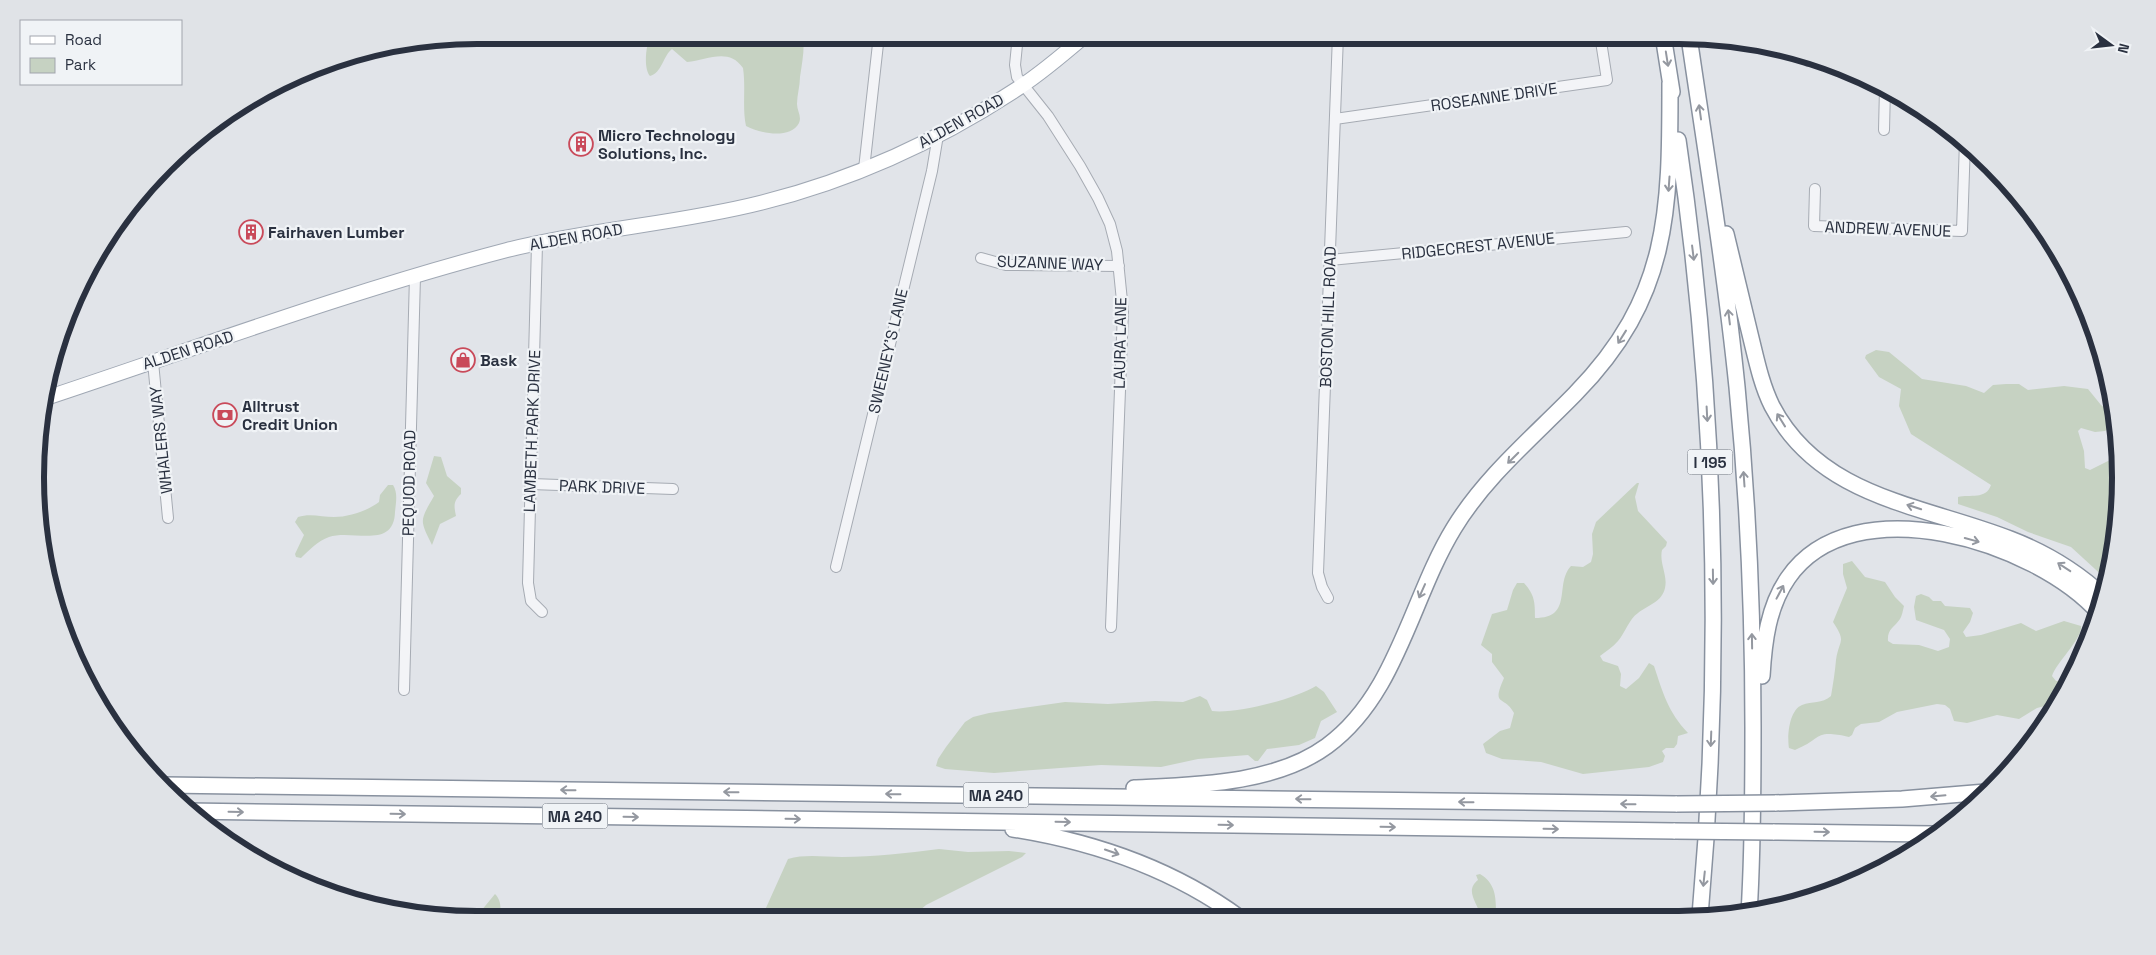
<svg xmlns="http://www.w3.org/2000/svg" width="2156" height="955" font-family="'Space Grotesk',sans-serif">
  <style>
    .green { fill: #c6d2c2 }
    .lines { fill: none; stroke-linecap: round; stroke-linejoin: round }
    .minor-casing { stroke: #a6abb3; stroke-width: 12 }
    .major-casing { stroke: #a0a8b4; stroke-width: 16 }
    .highway-casing { stroke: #88919f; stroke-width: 18 }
    .minor { stroke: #f3f4f7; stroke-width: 10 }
    .major { stroke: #fff; stroke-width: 14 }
    .highway { stroke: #fff; stroke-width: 15 }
    .highway-bridge-casing { stroke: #88919f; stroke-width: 18; stroke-linecap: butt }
    .highway-bridge { stroke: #fff; stroke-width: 15 }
    .oneway { stroke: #9498a0 }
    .labels { text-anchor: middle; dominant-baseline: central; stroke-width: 4.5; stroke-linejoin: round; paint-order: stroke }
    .shield { fill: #f0f3f6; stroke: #656b77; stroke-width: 1 }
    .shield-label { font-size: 15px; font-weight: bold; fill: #2a3140 }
    .street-label { font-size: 16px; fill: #2a3140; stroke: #f0f3f6 }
    .poi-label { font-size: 16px; font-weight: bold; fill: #2a3140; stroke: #f0f3f6; text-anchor: start }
    .rim { fill: none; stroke: #2a3140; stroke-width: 6 }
  </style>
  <rect width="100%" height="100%" fill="#e1e4e9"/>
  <path class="green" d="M651,35H803C805,49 802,63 800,77C800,86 797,95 797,104C797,111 802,116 799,123C790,140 759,133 746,126C742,107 746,88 743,68C729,47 707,60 687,62L672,49C663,56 662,73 650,76C643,68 646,44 651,35Z
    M1876,350L1889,352L1922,379L1966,386L1984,393L1993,385L2006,384H2019L2028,390L2064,386L2088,389L2101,405L2115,416V421L2114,424L2105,431L2095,432L2081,428L2078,431L2084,451L2085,468L2090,470L2120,455L2117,536L2107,580L2071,547L2028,532L1997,517L1958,504V497C1970,494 1986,500 1991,485L1911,434L1899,406L1901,389L1879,377L1865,358L1866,355Z
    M434,456L441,457L447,476L461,488V494C453,501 454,507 456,516L440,524L432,545C419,519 420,521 434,496L426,483Z
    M1637,483H1639L1635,497L1638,511L1667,542L1666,546L1662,550C1659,563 1668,575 1665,588C1662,602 1648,605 1638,613C1629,619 1625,633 1618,641C1613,647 1606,651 1600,656L1603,661L1618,666L1621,674L1620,686L1626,689L1639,678L1649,663L1654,666C1663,693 1668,712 1688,733L1678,736L1677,744L1674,748H1666L1662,751L1665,756L1663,762L1649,767L1583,774L1541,762L1502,759L1486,753L1483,744L1500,731L1510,728L1514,713C1504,694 1491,708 1504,678L1492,662V654L1481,645L1492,614L1507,610L1513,590L1517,583H1524C1535,595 1535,603 1535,618C1574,618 1554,584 1571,566L1583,567L1591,562L1593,554L1592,534L1596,522Z
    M388,485H393C398,493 396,502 395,512C394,550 352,529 329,537C318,541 309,550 301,558L296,557L295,554L304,535L295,522L298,517C310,513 322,517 334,517C349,517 367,511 379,502L380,495Z
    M1852,561L1865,577L1885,582L1895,597L1904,606C1903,610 1902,616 1900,619C1894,628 1887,629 1888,641L1893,644L1919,645L1938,651L1949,647L1950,639L1944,630L1916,620L1914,607L1916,596L1921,594L1929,597L1933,601H1941L1945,606L1970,608L1973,613L1970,622L1963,632L1966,637L1981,635L2021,623L2036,631L2064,621L2081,626C2083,638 2056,663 2052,676L2056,681H2067L2056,703L2037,708L2019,719L1997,715L1967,723L1954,721L1950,709L1945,705L1937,704L1897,712L1879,722L1861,724L1855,728L1852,735L1849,737C1813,729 1823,739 1795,750L1789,748C1787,737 1789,710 1802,705C1812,701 1822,704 1831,696C1833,684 1835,672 1836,660C1839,639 1847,643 1833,622L1847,588L1843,574V564Z
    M1316,686L1324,692L1337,712L1321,721L1315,738L1299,745L1267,749L1258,761H1255L1248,755L1198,759L1161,767L1101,765L994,773L945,769L936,766L938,759L946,747L965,722L973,717L989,713L1065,702L1108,704L1155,701L1183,702L1200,696L1207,700L1212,711C1237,714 1295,699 1316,686Z
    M939,849L968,852L1009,851L1026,853L1022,857L926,905L910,919H761L788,859C805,854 824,857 842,857C874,857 907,853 939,849Z
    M1480,874C1497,884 1496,900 1496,917H1481C1478,903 1464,891 1478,880L1476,875Z
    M495,894C502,901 501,910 499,920L468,918L481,911Z
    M1378,911H1391L1402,916L1411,914L1418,917H1375Z"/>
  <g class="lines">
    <g class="minor-casing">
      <path id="minor" d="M1018,35L1015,65L1017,77L1048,116L1080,166L1098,198L1110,224L1117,251L1123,311L1111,627
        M1807,56L1808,61
        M1335,119L1607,80L1600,35
        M1884,130L1885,88
        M864,169L879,35
        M1815,189L1814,226L1962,231L1965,141
        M537,244L528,583L531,601L542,612
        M981,258L1006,265L1119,266
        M1330,260L1626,232
        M153,362L168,518
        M531,484L673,489
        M836,567L932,171L938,135
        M1328,598L1322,587L1318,573L1338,35
        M404,690L415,276"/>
    </g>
    <g class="major-casing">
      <path id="major" d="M43,399C197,348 350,291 507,250C590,229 677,224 760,203C853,180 940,140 1020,87C1043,72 1065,53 1086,35"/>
    </g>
    <g class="highway-casing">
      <path id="highway" d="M1663,35L1672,92
        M1689,37C1706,153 1725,270 1737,387C1748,500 1753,614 1753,727C1753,789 1753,851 1749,913
        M1678,140C1716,397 1723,657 1700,916
        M1726,234C1734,267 1742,301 1750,334C1756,358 1761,384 1772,406C1820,498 1923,505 2010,539C2044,552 2076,571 2103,596
        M1762,676C1764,642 1768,607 1788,578C1853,484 2036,542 2099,613
        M165,785L1677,804
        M1134,788C1197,785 1275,784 1327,746C1397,695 1411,598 1454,528C1485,477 1533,437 1575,394C1670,297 1670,211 1670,83
        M1775,803L1902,799L1986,792
        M187,811L1675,831
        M1013,829C1095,842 1173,869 1240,918
        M1773,832L1932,834"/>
    </g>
    <use href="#minor" class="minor"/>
    <use href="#major" class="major"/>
    <use href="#highway" class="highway"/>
    <g class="highway-bridge-casing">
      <path id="highway-bridge" d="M1677,804L1775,803
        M1675,831L1773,832"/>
    </g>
    <use href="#highway-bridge" class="highway-bridge"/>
  </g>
  <defs><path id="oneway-shaft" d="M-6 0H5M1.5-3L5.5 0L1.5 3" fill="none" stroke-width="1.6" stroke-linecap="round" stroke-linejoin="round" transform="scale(1.25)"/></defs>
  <g class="oneway">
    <use href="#oneway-shaft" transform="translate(1667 59) rotate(81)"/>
    <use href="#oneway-shaft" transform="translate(1700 112) rotate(-98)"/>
    <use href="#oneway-shaft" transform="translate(1669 184) rotate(94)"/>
    <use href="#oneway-shaft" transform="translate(1693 253) rotate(83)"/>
    <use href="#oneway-shaft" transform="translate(1729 317) rotate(-97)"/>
    <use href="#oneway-shaft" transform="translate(1622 337) rotate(122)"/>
    <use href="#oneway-shaft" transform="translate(1707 414) rotate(87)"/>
    <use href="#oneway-shaft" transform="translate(1781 420) rotate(-122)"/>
    <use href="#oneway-shaft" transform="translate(1513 458) rotate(135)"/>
    <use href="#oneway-shaft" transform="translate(1744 479) rotate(-94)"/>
    <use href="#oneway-shaft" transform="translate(1914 507) rotate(-162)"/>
    <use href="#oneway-shaft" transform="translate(1972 540) rotate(15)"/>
    <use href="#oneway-shaft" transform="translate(2064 567) rotate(-147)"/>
    <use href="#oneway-shaft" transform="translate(1713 577) rotate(89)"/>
    <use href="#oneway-shaft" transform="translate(1422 591) rotate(114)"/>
    <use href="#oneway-shaft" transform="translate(1780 592) rotate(-62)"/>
    <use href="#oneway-shaft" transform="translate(1752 641) rotate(-91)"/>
    <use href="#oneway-shaft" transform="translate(1711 739) rotate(92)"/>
    <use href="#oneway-shaft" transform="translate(568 790) rotate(-179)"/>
    <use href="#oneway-shaft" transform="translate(731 792) rotate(-179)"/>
    <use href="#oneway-shaft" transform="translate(893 794) rotate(-179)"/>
    <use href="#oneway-shaft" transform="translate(1938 796) rotate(175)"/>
    <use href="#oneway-shaft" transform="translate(1303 799) rotate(-179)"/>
    <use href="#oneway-shaft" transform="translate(1466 802) rotate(-179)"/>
    <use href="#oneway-shaft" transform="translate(1628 804) rotate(-179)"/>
    <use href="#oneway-shaft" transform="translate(236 812) rotate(1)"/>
    <use href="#oneway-shaft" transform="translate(398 814) rotate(1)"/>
    <use href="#oneway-shaft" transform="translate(631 817) rotate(1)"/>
    <use href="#oneway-shaft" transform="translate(793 819) rotate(1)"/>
    <use href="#oneway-shaft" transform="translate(1063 822) rotate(1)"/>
    <use href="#oneway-shaft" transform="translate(1226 825) rotate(1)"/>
    <use href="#oneway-shaft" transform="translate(1388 827) rotate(1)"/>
    <use href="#oneway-shaft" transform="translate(1551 829) rotate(1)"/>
    <use href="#oneway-shaft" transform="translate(1822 832) rotate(1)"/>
    <use href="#oneway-shaft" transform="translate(1112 852) rotate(19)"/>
    <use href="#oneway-shaft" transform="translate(1704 879) rotate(96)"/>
  </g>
  <defs>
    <g id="building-ring" transform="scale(1.25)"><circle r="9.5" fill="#f0f3f6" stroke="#c94a5a" stroke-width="1.5"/><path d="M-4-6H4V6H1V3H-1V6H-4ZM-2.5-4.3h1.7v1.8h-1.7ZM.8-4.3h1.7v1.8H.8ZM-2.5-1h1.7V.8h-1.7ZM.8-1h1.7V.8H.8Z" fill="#c94a5a"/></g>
    <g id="shop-ring" transform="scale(1.25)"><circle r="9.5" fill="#f0f3f6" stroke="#c94a5a" stroke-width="1.5"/><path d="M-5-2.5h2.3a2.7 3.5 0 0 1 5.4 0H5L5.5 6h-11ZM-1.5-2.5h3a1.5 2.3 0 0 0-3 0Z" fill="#c94a5a"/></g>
    <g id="bank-ring" transform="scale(1.25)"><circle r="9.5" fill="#f0f3f6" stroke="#c94a5a" stroke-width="1.5"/><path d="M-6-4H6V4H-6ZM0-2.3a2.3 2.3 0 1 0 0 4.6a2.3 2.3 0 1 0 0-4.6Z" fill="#c94a5a"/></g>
  </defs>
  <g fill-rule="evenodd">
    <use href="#building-ring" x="581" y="144"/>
    <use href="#building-ring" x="251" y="232"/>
    <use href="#shop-ring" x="463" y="360"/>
    <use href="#bank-ring" x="225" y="415"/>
  </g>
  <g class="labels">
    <g class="shield">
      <rect x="1687.5" y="449.5" width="45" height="25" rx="4"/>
      <rect x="963.5" y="782.5" width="65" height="25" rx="4"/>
      <rect x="542.5" y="803.5" width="65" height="25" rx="4"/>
    </g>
    <g class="shield-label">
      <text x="1710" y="462">I 195</text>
      <text x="996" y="795">MA 240</text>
      <text x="575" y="816">MA 240</text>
    </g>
    <g class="street-label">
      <text transform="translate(1494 97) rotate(-8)">ROSEANNE DRIVE</text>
      <text transform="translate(961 121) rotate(-29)">ALDEN ROAD</text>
      <text transform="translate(1888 229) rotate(2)">ANDREW AVENUE</text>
      <text transform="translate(576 237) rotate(-10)">ALDEN ROAD</text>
      <text transform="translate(1478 246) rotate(-6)">RIDGECREST AVENUE</text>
      <text transform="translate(1050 263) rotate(2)">SUZANNE WAY</text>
      <text transform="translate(1328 317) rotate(-88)">BOSTON HILL ROAD</text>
      <text transform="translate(1120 343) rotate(-89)">LAURA LANE</text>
      <text transform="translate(188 350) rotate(-18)">ALDEN ROAD</text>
      <text transform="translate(888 351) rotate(-77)">SWEENEY'S LANE</text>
      <text transform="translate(532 431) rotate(-88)">LAMBETH PARK DRIVE</text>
      <text transform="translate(161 440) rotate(-96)">WHALERS WAY</text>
      <text transform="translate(409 483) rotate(-89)">PEQUOD ROAD</text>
      <text transform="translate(602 487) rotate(2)">PARK DRIVE</text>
    </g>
    <g class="poi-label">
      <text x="598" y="135">Micro Technology<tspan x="598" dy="18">Solutions, Inc.</tspan></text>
      <text x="268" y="232">Fairhaven Lumber</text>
      <text x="480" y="360">Bask</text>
      <text x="242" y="406">Alltrust<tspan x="242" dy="18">Credit Union</tspan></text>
    </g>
  </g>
  <path d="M0 0H2156V955H0ZM477 44H1679A433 433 0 0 1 2112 477V478A433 433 0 0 1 1679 911H477A433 433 0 0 1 44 478V477A433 433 0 0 1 477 44Z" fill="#e0e3e7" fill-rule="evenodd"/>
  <path class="rim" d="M477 44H1679A433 433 0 0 1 2112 477V478A433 433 0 0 1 1679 911H477A433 433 0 0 1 44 478V477A433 433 0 0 1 477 44Z"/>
  <rect x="20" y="20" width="162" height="65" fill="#f0f3f6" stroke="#a1a5ad"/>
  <rect x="30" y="36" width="25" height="8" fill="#ffffff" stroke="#a1a5ad"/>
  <text x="65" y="45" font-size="15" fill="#2a3140">Road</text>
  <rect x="30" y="58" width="25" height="15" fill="#c6d2c2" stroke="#a1a5ad"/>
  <text x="65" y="70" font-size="15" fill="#2a3140">Park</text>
  <g transform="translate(2111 45) rotate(105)" stroke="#f0f3f6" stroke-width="4" paint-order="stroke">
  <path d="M0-4L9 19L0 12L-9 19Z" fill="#2a3140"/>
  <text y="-8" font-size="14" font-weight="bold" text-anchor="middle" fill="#2a3140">N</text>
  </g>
</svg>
